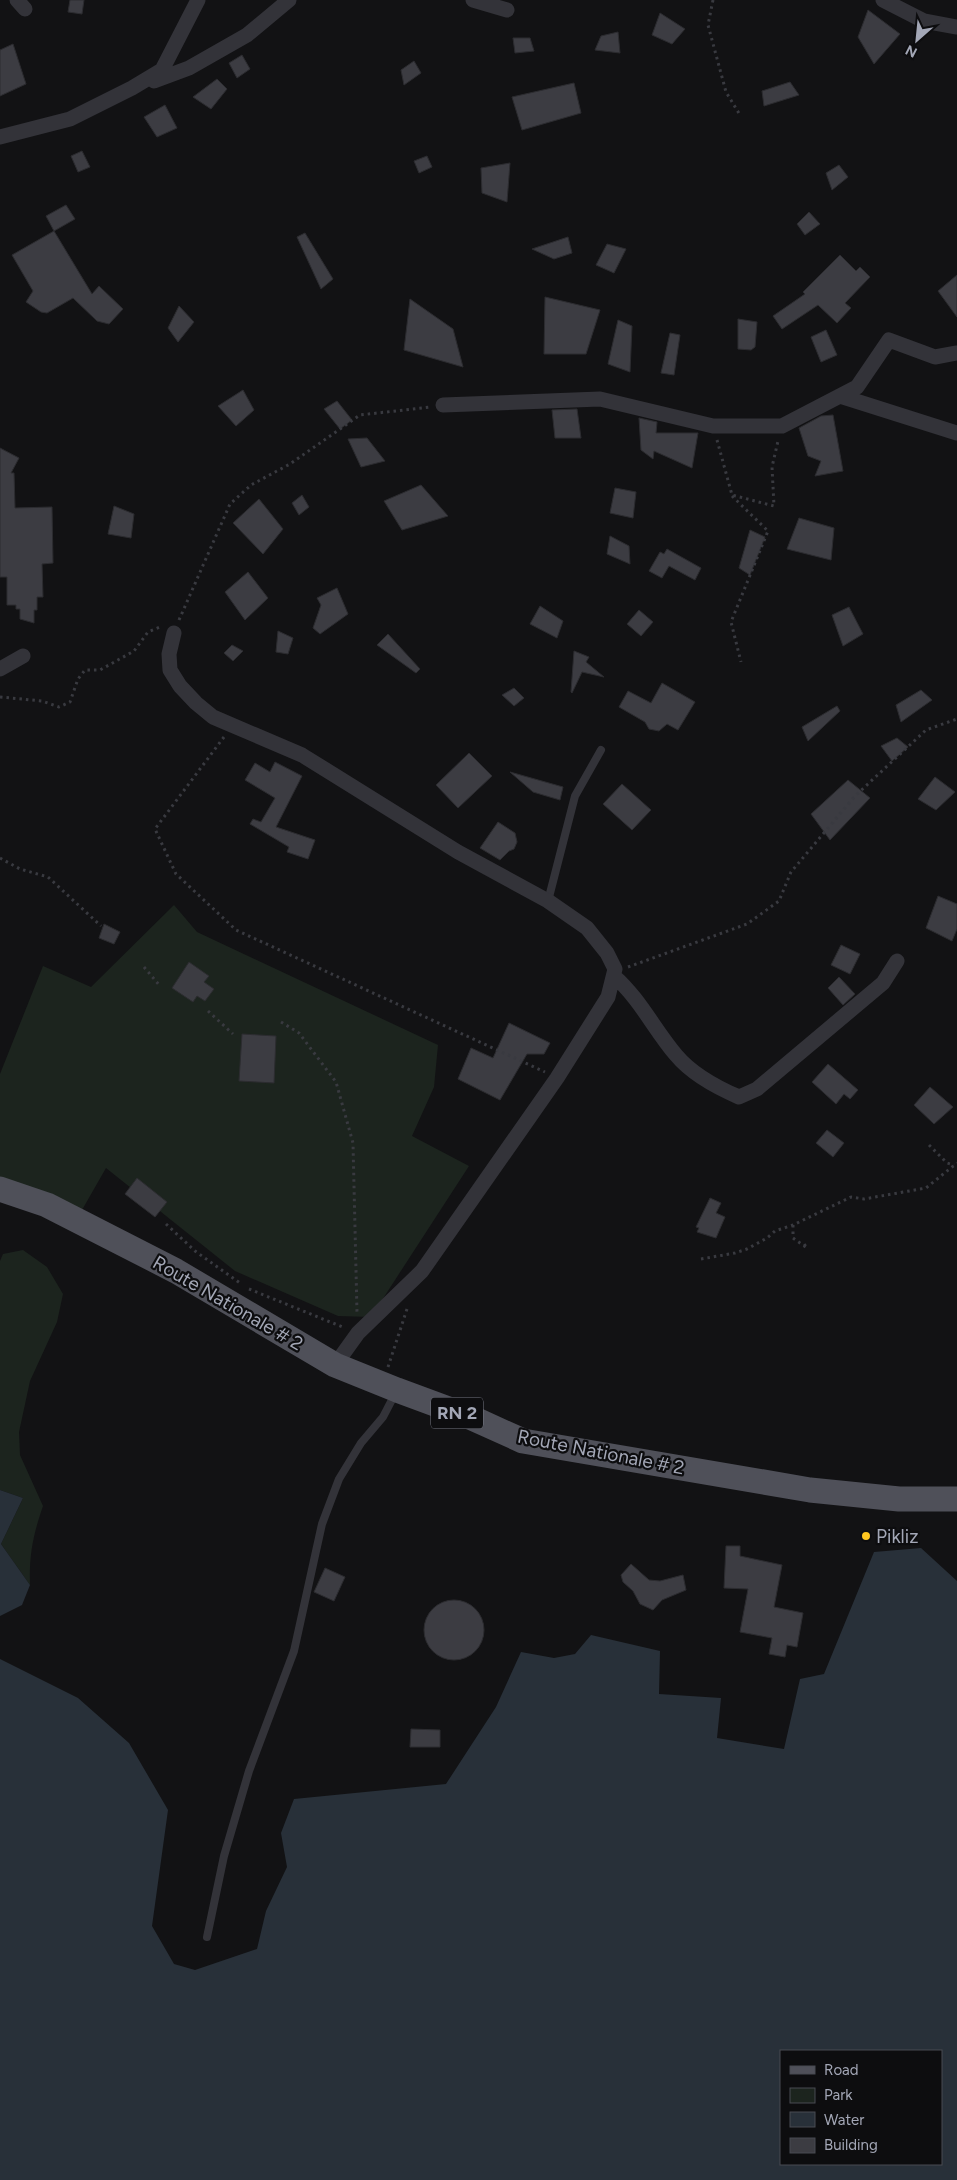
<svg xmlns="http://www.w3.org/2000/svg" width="957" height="2180" font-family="Figtree,sans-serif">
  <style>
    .green { fill: #1c241e }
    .water { fill: #283039; fill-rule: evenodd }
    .building { fill: #3c3c42; stroke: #2c2c30 }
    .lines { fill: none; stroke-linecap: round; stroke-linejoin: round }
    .path { stroke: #393a40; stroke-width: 3; stroke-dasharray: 2.5 4; stroke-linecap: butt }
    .lane { stroke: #333339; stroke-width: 8 }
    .street { stroke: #333339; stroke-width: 15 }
    .primary { stroke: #4f5059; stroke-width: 25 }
    .poi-dot { fill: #ffc61f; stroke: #0d0d0f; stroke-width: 2 }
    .labels { text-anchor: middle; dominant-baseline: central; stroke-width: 4.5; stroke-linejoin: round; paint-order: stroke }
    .shield { fill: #0d0d0f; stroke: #767984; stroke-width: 1 }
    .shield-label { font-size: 18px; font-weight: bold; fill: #a3a7b6 }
    .street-label { font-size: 19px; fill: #a3a7b6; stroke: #0d0d0f }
    .poi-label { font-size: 19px; fill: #a3a7b6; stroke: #0d0d0f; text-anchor: start }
  </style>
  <rect width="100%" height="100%" fill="#121214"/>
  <path class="green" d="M174,905L197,932L438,1045L434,1087L412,1136L469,1166L371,1317L338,1316L235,1271L106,1168L82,1210L0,1181V1074L43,966L91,987Z
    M23,1250L47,1267L63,1294L57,1322L30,1381L19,1432L20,1455L43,1506C33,1535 29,1555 30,1585L1,1544L23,1498L0,1490V1261L3,1254Z"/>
  <path class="water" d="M0,1490L23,1498L1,1544L30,1585L22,1605L0,1616Z
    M921,1548L957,1581V2180H0V1659L78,1698L129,1743L168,1810L152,1926L174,1964L195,1970L257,1949L266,1911L287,1867L281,1833L294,1799L446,1784L496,1707L521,1652L554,1658L575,1654L591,1635L660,1651L659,1694L721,1698L717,1738L784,1749L800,1679L824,1674L874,1552ZM941,2051V2164H781V2051Z"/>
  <path class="building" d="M70,0H84L82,14L68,12Z
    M868,10L900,34L874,64L858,37Z
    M660,13L685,29L672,44L652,35Z
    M618,32L620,53L595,50L601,36Z
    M513,38H530L534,51L515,53Z
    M13,44L26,84L0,96V50Z
    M242,55L250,69L237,78L229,63Z
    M414,61L421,73L404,85L401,70Z
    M217,79L227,89L211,109L193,97Z
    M790,82L799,95L764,106L762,91Z
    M574,83L581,113L522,130L512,97Z
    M165,105L177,128L157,137L144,117Z
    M82,151L90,167L78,172L71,156Z
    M427,156L432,167L419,173L414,161Z
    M510,163L507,202L482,193L481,168Z
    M839,165L848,177L832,190L826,173Z
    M66,205L75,219L54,231L46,216Z
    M809,212L820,224L805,235L797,224Z
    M54,231L92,294L99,286L123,309L109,324L97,321L73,298L47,313L41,312L26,302L33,291L12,255Z
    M305,233L333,279L321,289L297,237Z
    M568,237L572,253L554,259L532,249Z
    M607,244L626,249L614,273L596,265Z
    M840,255L856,271L860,267L870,277L845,303L851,308L837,323L818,305L782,329L773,316L805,294L803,292Z
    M957,275V317L938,291Z
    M545,297L600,310L586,354H544Z
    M410,299L453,329L463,367L404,350Z
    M179,306L194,322L178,342L168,328Z
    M738,319L757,322L755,347L751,350L738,349Z
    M618,320L632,326L630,372L608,364Z
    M826,330L837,355L821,362L811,337Z
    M670,333L680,335L674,375L661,373Z
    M243,390L254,410L236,426L218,406Z
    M337,401L352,420L340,429L324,409Z
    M577,409L581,438H555L552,410Z
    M833,415L843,471L815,476L821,461L808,456L799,428L821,416Z
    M639,418L657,422L656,433H698L692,468L654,451L653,459L641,450Z
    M367,438L385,461L361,467L348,439Z
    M0,448L19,458L11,473H14L15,508L52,507L53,563L42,564L43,597H37V610H34V623L20,619V609H16V605H7V577H0Z
    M421,485L448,516L402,530L384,501Z
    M615,488L636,492L633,518L610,513Z
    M302,495L309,507L299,515L292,503Z
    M259,499L283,529L263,554L233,523Z
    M114,506L134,514L131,538L108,534Z
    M799,518L834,528L831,560L787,549Z
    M750,530L765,537L750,575L739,568Z
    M610,536L629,546L630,564L607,554Z
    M667,549L701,568L695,580L669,566L662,578L649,571L660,552L664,554Z
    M248,572L268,598L245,620L225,592Z
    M337,588L348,614L320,634L313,628L321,605L317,598Z
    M540,606L563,621L557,638L530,624Z
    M849,607L863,634L843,646L832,615Z
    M639,610L653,622L641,636L627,624Z
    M278,631L293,638L288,654L276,652Z
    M388,634L420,669L416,673L377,645Z
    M232,645L243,651L233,661L224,653Z
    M574,651L589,657L586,662L604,677L582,672L572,693L571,692Z
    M662,683L695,702L678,730L667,724L659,731L649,729L645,722L619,707L628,691L651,703Z
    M514,688L524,698L514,706L502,695Z
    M921,690L932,700L901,722L896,705Z
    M837,706L840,711L808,741L802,727Z
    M897,738L908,747L892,761L881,746Z
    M469,753L492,776L458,808L436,785Z
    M275,762L302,776L276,827L315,840L308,859L287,852L289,847L250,824L253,819L261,822L275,798L245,780L255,763L270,772Z
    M510,772L563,787L560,800L533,792Z
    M935,777L955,792L936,810L918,799Z
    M848,780L870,798L830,840L811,814Z
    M622,784L651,810L632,830L603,804Z
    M498,822L515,833L517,842L514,849L509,851L500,860L480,848Z
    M938,896L957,904V929L952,941L926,928Z
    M104,924L120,932L114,944L99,938Z
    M841,945L860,954L850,974L831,965Z
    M189,962L209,976L204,982L214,989L205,1001L197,996L193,1002L172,988Z
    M839,977L855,994L843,1005L828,988Z
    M509,1023L550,1043L544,1054H527L500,1100L458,1079L471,1048L493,1058Z
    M242,1034L276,1036L274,1083L239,1081Z
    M828,1064L858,1090L850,1099L844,1094L836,1104L812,1082Z
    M930,1087L953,1107L934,1124L914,1105Z
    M827,1130L844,1143L833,1157L816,1143Z
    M137,1178L167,1202L155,1217L125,1194Z
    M710,1198L721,1203L716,1213L725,1217L716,1238L697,1232L699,1228L696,1227Z
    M726,1546H740V1556L782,1565L774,1607L803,1613L797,1647L787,1645L785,1657L769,1654L772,1638L740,1632L748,1589L724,1588Z
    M631,1564L649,1580L660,1581L683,1575L686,1590L662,1600L653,1610L640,1604L633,1591L623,1582L621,1575Z
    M325,1568L345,1577L334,1601L314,1592Z
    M424 1630a30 30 0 1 1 60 0a30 30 0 1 1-60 0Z
    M411,1729L440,1730V1747H410Z"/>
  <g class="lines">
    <path class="path" d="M713,0L708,25L726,92L740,115
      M717,440L732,495L774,506L772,467L778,441
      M732,496L768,531L731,622L741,662
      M179,620L230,504L251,485L290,464L360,415L430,407
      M0,697L42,701L59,707L70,702L78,679L85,670H100L134,651L148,632L160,627
      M224,737L155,829L176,874L236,930L545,1072
      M0,858L20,869L48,877L101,926
      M144,967L160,986
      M628,967L747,924L779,901L791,872L855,796L926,730L957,719
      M208,1011L233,1034
      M281,1022L299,1033L336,1082L353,1143L357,1313
      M929,1145L947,1163L954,1165
      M166,1224L195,1251L240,1283
      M793,1225V1238L807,1248L804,1244
      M701,1259L735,1253L747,1249L767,1238L775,1231L793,1225L851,1197L864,1199L926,1188L957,1163
      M249,1289L345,1328
      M388,1367L407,1309"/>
    <path class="lane" d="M548,901L575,796L601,750
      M207,1937L224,1856L249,1771L294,1651L322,1524L339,1479L361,1443L383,1417L396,1392"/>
    <path class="street" d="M17,0L25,9
      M473,0L507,10
      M883,0L924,21L957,27
      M154,81L189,68L247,35L289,0
      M0,137L70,119L132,88L162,70L198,0
      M840,396L957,433
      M443,405L600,399L713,426H782L857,387L889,340L935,357L957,353
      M174,633L169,654L170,670L180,686L196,703L213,717L302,755L458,852L548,901L587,928L607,953L615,969L608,997L557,1078L422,1271L358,1333L335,1365
      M0,669L23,656
      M614,976C640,999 654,1029 676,1055C691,1073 718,1088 739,1097L757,1089L883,983L897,961"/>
    <path class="primary" d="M0,1189L47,1205L176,1271L335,1365L397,1390L470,1417L523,1441L810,1490L899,1499H957"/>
  </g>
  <circle class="poi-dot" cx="866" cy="1536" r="5"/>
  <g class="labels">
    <rect class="shield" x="431" y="1397.5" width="52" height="31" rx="4"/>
    <g class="shield-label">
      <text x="457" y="1413">RN 2</text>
    </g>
    <g class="street-label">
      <text transform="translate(228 1303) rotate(30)">Route Nationale # 2</text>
      <text transform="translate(601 1452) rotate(11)">Route Nationale # 2</text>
    </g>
    <g class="poi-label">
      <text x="876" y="1536">Pikliz</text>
    </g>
  </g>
  <rect x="780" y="2050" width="162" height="115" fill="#0d0d0f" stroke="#494b52"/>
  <rect x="790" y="2066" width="25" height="8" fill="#4f5059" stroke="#494b52"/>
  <text x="824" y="2075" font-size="15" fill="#a3a7b6">Road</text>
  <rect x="790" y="2088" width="25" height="15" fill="#1c241e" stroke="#494b52"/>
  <text x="824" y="2100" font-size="15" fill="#a3a7b6">Park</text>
  <rect x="790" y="2112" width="25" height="15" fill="#283039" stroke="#494b52"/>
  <text x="824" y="2125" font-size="15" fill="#a3a7b6">Water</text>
  <rect x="790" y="2138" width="25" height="15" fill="#3c3c42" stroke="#494b52"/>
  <text x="824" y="2150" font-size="15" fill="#a3a7b6">Building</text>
  <g transform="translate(917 40) rotate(207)" stroke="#0d0d0f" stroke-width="4" paint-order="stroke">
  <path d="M0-4L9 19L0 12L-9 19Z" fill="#a3a7b6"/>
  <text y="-8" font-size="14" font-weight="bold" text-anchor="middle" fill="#a3a7b6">N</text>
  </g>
</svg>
